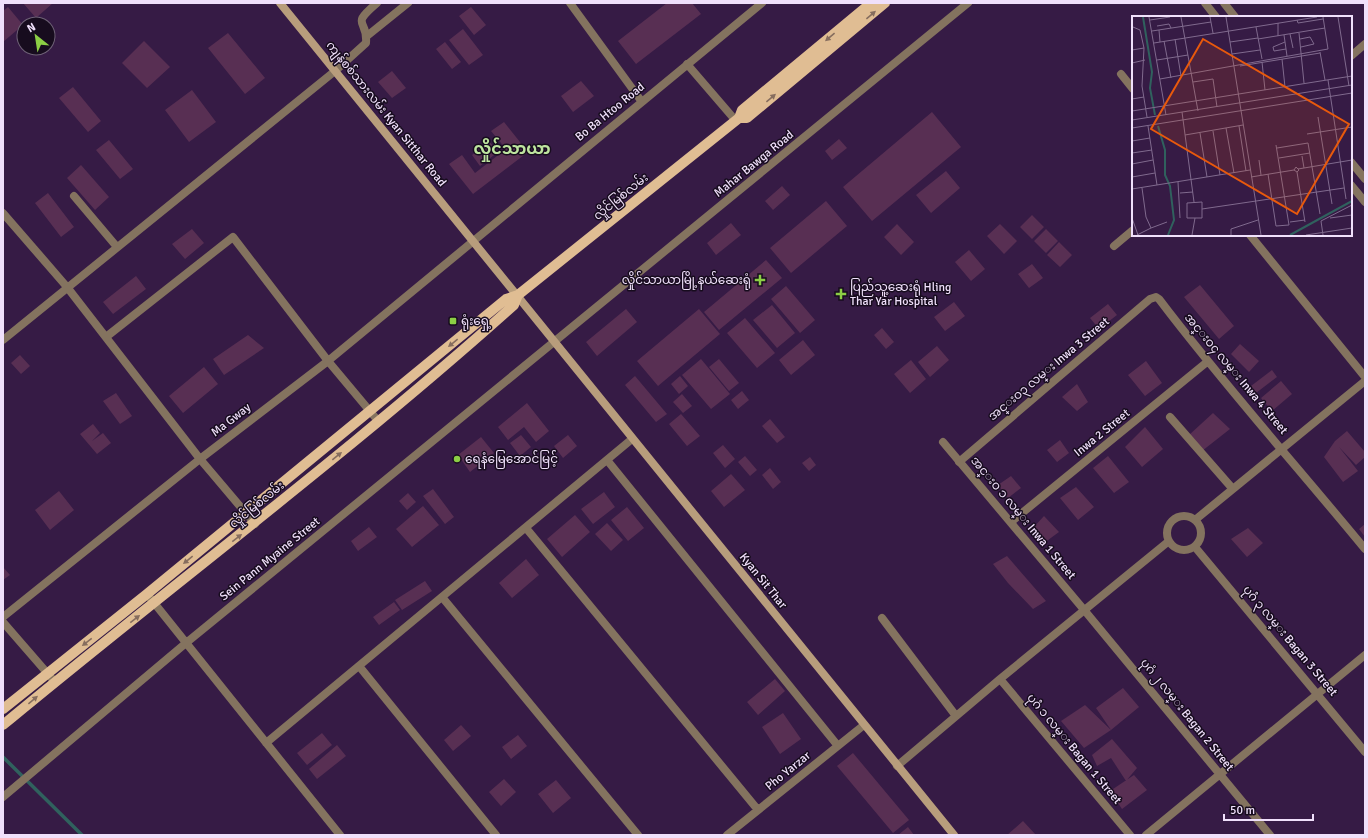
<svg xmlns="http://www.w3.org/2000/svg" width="1368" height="838" font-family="Signika,'Noto Sans Myanmar',sans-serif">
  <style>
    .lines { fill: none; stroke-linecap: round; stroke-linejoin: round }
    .stream { stroke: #30615e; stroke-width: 3.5 }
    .building { fill: #582f53 }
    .minor { stroke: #84735f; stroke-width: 8 }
    .secondary { stroke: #b89d7c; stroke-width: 8 }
    .primary { stroke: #e0bd93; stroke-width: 10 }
    .oneway { fill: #866d5e }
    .poi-dot { fill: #8cce45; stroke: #170c1e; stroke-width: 1.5 }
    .labels { text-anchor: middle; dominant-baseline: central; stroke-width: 3; stroke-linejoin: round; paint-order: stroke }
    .street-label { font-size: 12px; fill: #f0e0fb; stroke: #170c1e }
    .poi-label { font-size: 12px; fill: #f0e0fb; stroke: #170c1e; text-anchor: start }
    .district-label { font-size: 16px; font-weight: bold; fill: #bee49f; stroke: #170c1e }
    .inset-river { fill: none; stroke: #30615e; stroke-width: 2 }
    .inset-road { fill: none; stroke: #806a8e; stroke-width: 1 }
    .view { fill: #e8590c; fill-opacity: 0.15; stroke: #e8590c; stroke-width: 2 }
    .inset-edge { fill: none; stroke: #f0e0fb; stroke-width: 2 }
  </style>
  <rect width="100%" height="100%" fill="#361b45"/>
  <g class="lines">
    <path class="stream" d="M3,757L82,835"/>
  </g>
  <path class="building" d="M23,3H53L36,18Z
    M667,3H692L701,14L636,64L618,41Z
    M8,7L23,25L3,42V11Z
    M471,7L486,25L474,35L459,16Z
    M463,29L483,55L469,65L449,40Z
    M228,33L265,78L245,94L208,48Z
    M144,41L170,67L147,88L122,63Z
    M445,42L461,62L452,69L436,49Z
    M392,71L406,88L392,98L378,82Z
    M581,81L594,96L573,112L561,96Z
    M73,87L101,121L88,132L59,98Z
    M192,90L216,122L189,142L165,110Z
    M932,112L961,147L872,221L843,187Z
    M504,122L528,152L473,194L449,164L462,155L475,173L506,149L491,131Z
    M839,139L847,148L832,160L825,151Z
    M109,140L133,169L120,179L96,150Z
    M489,141L498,152L480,166L472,155Z
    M81,165L109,197L95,210L67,178Z
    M946,171L960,188L931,213L916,195Z
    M782,186L790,195L773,210L765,201Z
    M48,193L74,227L61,237L35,203Z
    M826,201L847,226L791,273L770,248Z
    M1032,215L1044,227L1032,239L1020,227Z
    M731,223L741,235L716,255L707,243Z
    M897,224L914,242L901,255L884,237Z
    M1000,224L1017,241L1004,254L987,236Z
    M192,229L204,243L185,259L172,244Z
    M1046,229L1058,241L1046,253L1034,241Z
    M1059,242L1072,255L1060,267L1047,255Z
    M969,250L985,269L971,281L955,262Z
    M766,260L782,278L719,330L704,312Z
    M1032,264L1043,278L1029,288L1018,274Z
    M136,276L146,289L113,314L103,302Z
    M1200,285L1234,326L1219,339L1184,297Z
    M786,286L815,320L800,333L771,299Z
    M954,302L965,316L945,331L934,317Z
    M1108,304L1117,315L1099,329L1090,318Z
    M772,305L795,333L777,348L753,320Z
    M626,309L637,322L597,356L586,342Z
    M699,309L720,334L658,386L637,361Z
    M745,318L775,353L757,368L727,333Z
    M882,328L894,342L886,349L874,335Z
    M248,335L264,348L224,375L213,359Z
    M803,340L815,355L791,375L779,360Z
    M1240,344L1259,361L1249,372L1231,354Z
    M937,346L949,360L930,377L918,362Z
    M20,355L30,366L21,374L11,363Z
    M701,359L730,394L711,409L682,375Z
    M719,359L739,383L729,391L709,367Z
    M911,360L926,379L910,393L894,374Z
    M1146,361L1162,383L1145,396L1128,375Z
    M204,367L218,384L183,413L169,396Z
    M1272,370L1277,377L1256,393L1251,386Z
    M635,376L667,414L656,422L625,385Z
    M680,376L688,386L679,394L671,384Z
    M1281,381L1292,394L1272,411L1261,398Z
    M1077,384L1088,402L1077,411L1062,397Z
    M742,391L749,400L738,409L731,400Z
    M116,393L132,416L120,424L103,401Z
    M682,394L692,406L683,413L673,402Z
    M527,403L549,431L536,442L524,427L508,440L498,427Z
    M1213,413L1230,429L1202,451L1189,435Z
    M681,414L700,436L687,446L669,424Z
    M770,419L785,437L777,443L762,426Z
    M93,424L100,433L92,441L103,433L111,443L97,454L80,434Z
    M1145,427L1163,449L1142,467L1125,447Z
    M1347,431L1365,452V457L1356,465L1339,447L1358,471L1343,482L1324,457L1335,441Z
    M521,435L531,447L520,456L510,443Z
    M568,435L577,446L563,458L554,446Z
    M481,437L494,453L470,472L458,455Z
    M1060,440L1069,453L1057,462L1047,450Z
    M723,445L735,459L725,468L713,453Z
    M745,456L757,470L750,476L738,462Z
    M1108,456L1129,482L1114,493L1093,468Z
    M810,457L816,465L809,471L802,463Z
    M770,468L781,482L773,489L762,475Z
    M731,474L745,490L724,507L711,491Z
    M1011,476L1021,488L1008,498L998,485Z
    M1076,487L1094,507L1078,520L1060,498Z
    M433,489L454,517L445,524L423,496Z
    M59,491L74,510L50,530L35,510Z
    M604,492L615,507L593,524L581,509Z
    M408,493L416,502L407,510L399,501Z
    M423,506L439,525L412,547L396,529Z
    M627,507L644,528L628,541L611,520Z
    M575,515L590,532L562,557L547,539Z
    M1044,516L1059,532L1044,543L1032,529Z
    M607,523L623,540L611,551L595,534Z
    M1365,524V537L1359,529Z
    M369,527L377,537L358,551L351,541Z
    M1248,528L1263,543L1247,557L1231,539Z
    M1007,556L1046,601L1033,609L1008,583L993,564Z
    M526,559L539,575L512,598L499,583Z
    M3,567L10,575L3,580Z
    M425,581L432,591L402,610L395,600Z
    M394,602L400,610L379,625L373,617Z
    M775,679L785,691L758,715L747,702Z
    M1123,688L1139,707L1111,730L1084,748L1061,721L1085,705L1111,730L1096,708Z
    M783,713L801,739L780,754L762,727Z
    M461,725L471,736L453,751L444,740Z
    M322,733L332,745L307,765L297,753Z
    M518,735L527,746L511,759L502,747Z
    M1112,739L1137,768L1126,781L1111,758L1097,766L1092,755Z
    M337,745L346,756L317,779L309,769Z
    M853,753L909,820L893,833L837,766Z
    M1134,775L1147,790L1122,809L1110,791Z
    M504,779L516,792L501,806L489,792Z
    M556,780L571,798L553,813L538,794Z
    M1023,821L1036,835H1007Z
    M908,827L914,835H898Z"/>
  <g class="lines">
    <path class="minor" d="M570,3L642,102
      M1205,3L1216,17
      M1224,3L1235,17
      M367,36L408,3
      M1351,56L1365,44
      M687,64L736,121
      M1121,74L1133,89
      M1351,162L1365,179
      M1351,185L1365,202
      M74,196L117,247
      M3,213L67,287L200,459L255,524
      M1250,235L1365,377
      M1114,246L1133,230
      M106,337L233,237L328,361L379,422
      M3,340L335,71L366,43C368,18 349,27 377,3
      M1170,417L1232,488
      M943,442L1085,611L1270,835
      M607,460L838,746
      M959,462L1150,299L1156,297L1159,299C1224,385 1296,465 1365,549
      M1167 533a17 17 0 1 1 34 0a17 17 0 1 1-34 0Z
      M1195,520L1365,381
      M1011,522L1207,362
      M526,528L758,810
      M1195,547L1365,752
      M147,594L340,835
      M442,597L638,835
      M3,617L200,459L328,361L762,3
      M882,618L956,716
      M3,622L55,682
      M359,666L496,835
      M1000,679L1130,835
      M266,743L632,439
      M897,766L1000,679L1169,541
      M3,797L186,643L968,3
      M727,835L864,725
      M1146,835L1365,655"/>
    <path class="secondary" d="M280,3L954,835"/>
    <path class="primary" d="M739,118H747L885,3
      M3,709L147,594L506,299L518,295L739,118L742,110L871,3
      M3,725C173,584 350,452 514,305L518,295"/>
  </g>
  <defs><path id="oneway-solid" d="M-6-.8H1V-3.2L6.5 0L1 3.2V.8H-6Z"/></defs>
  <g class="oneway">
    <use href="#oneway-solid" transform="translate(871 15) rotate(-40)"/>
    <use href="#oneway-solid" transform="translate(830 37) rotate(140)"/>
    <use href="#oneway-solid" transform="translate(771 98) rotate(-40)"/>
    <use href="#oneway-solid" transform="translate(453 343) rotate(141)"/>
    <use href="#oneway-solid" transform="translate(337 456) rotate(-39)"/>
    <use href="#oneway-solid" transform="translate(237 538) rotate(-38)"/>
    <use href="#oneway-solid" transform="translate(188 560) rotate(141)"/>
    <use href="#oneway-solid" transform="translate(135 619) rotate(-38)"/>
    <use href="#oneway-solid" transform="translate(87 642) rotate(142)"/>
    <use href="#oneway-solid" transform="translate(33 700) rotate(-40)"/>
  </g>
  <g class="poi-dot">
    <path d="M758 274h4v4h4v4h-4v4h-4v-4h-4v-4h4z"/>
    <path d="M839 288h4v4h4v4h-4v4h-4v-4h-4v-4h4z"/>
    <rect x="449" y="317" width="8" height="8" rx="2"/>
    <circle cx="457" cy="459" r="4"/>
  </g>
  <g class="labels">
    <g class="street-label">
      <text transform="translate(610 112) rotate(-39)">Bo Ba Htoo Road</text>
      <text transform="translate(386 114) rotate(51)">ကျန်စစ်သားလမ်း Kyan Sitthar Road</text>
      <text transform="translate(754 164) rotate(-39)">Mahar Bawga Road</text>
      <text transform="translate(621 197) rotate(-39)">လှိုင်မြစ်လမ်း</text>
      <text transform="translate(1049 369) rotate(-40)">အင္းဝ၃ လမ္း Inwa 3 Street</text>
      <text transform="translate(1236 374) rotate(50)">အင္းဝ၄ လမ္း Inwa 4 Street</text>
      <text transform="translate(231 420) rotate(-38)">Ma Gway</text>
      <text transform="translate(1102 433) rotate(-39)">Inwa 2 Street</text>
      <text transform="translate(257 505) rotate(-39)">လှိုင်မြစ်လမ်း</text>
      <text transform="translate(1023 518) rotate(50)">အင္းဝ ၁ လမ္း Inwa 1 Street</text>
      <text transform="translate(270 559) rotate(-39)">Sein Pann Myaine Street</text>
      <text transform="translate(763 581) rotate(51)">Kyan Sit Thar</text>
      <text transform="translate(1290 641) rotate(50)">ပုဂံ ၃ လမ္း Bagan 3 Street</text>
      <text transform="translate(1187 715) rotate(51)">ပုဂံ ၂ လမ္း Bagan 2 Street</text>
      <text transform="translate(1074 749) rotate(50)">ပုဂံ ၁ လမ္း Bagan 1 Street</text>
      <text transform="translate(788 771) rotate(-39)">Pho Yarzar</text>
    </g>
    <g class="poi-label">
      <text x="751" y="280" text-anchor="end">လှိုင်သာယာမြို့နယ်ဆေးရုံ</text>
      <text x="850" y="287">ပြည်သူ့ဆေးရုံ Hling<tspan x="850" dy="14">Thar Yar Hospital</tspan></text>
      <text x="461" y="321">ရုံးရှေ့</text>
      <text x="465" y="459">ရေနံမြေအောင်မြင့်</text>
    </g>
    <g class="district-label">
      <text x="512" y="149">လှိုင်သာယာ</text>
    </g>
  </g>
  <g transform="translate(1132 16)">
    <rect width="220" height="220" fill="#361b45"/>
    <path class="inset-river" d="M11,1L20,56L18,72L23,99M26,110L33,134V159L38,170L42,204L36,219M158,219L220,185"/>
    <path class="inset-road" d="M17,1L34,99M49,1L66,95M78,1L81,17M94,1L129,219M206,1L217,70M18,4L38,1M165,4L166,7L191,3M146,7V20M25,10L37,8L39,12M1,11L8,14L12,32L10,70L15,101M124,11L130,43M27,14L28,26M20,15L79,6M167,17L172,67M158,18L161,32M152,19L155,40M43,23L49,60M126,23L193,12M168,23L178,21L182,28L169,31M32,25L39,62M98,26L126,22M153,26L141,31L142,35L154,33M22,27L185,1M0,34L12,32M188,36L193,64M100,38L128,34M150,43L153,71M25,44L56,39M130,46L133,74M0,47L13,44M108,50L188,37M28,63L196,33L191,1M196,64L214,183M61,66L81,63L85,91M0,83L12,81M0,95L220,60M50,96L62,186M186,101L200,188M0,104L220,69M16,110L25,169M107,110L114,155M0,112L220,77M94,112L102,157M81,115L88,159M68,117L75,161M175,118L220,111M53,119L111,109M0,125L18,122M145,132L176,127L188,198M0,137L20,134M170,140L172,152M147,142L178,137M127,144L129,159M0,148L21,144M166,153L220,144M165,156L167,154L164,151L162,154L165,156L173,206M136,158L144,210L157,209L144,129M0,161L23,157M119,161L162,154M46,166L48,202M0,173L118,154M48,177L61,176M70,186V202H55V187ZM70,193L212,172M0,202L6,219M198,202L220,199M158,206L173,204M19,212L35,206M5,219L19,212L14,201L10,172M60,219L63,202M99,219V213L126,204M174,219L220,212M191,219L189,205L220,189"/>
    <path class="view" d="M71,23L217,108L165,198L19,113Z"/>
    <rect width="220" height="220" class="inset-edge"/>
  </g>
  <rect width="1368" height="838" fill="none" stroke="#f0e0fb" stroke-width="8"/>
  <g transform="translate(36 36) rotate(330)"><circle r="19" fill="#170c1e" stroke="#6e6176"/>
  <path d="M0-3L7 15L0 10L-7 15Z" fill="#8cce45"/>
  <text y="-6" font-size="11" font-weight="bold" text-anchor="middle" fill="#f0e0fb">N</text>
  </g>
  <path d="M1224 814v6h89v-6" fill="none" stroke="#f0e0fb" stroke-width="2"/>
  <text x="1230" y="814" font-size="12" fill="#f0e0fb" stroke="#170c1e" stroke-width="3" paint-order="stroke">50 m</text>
</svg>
